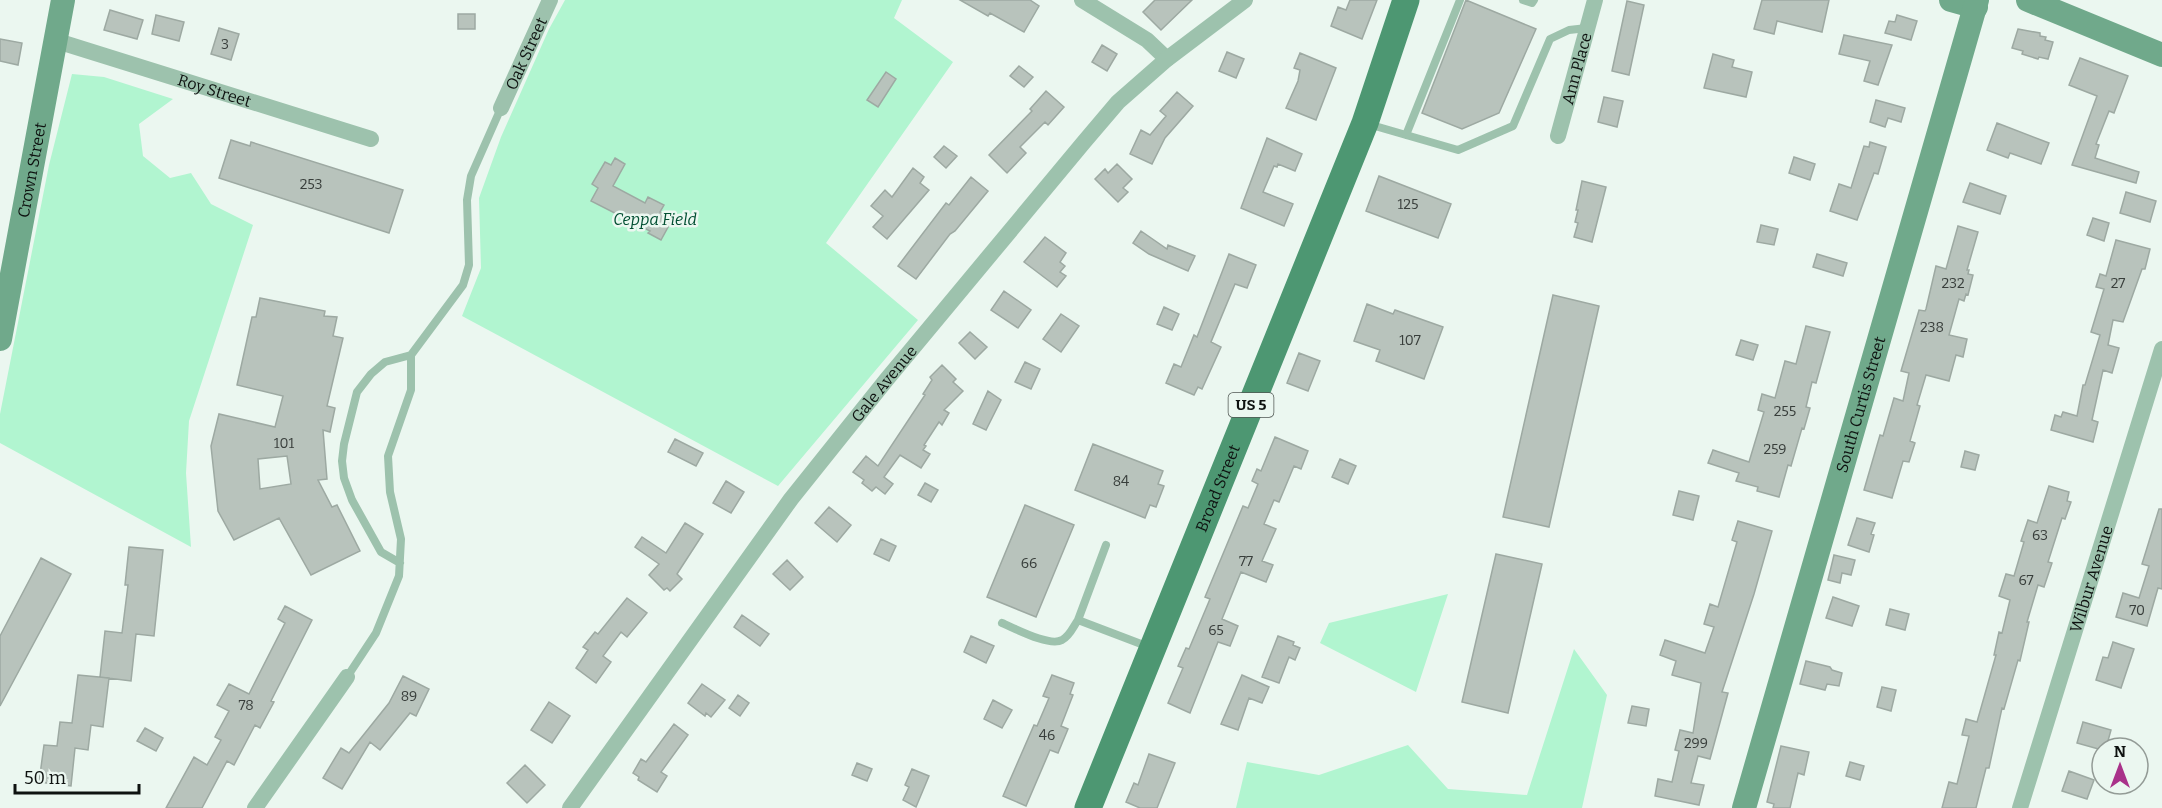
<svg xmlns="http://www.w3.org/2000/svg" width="2162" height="808" font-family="Bitter,serif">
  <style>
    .green { fill: #b1f5d0 }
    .building { fill: #b8c3bc; stroke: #9da9a2; stroke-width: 1.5; fill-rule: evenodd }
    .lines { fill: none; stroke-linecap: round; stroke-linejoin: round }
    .lane { stroke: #9dc2ad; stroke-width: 8 }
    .street { stroke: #9dc2ad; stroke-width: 16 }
    .secondary { stroke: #70a98b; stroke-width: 24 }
    .primary { stroke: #4d9772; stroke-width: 27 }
    .labels { text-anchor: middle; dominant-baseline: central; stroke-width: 5; stroke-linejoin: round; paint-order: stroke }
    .number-label { font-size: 14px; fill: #383e3b }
    .shield { fill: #ebf7f0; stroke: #505753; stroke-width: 1.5 }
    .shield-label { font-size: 15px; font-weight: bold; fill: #0e1210 }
    .street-label { font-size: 16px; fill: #0e1210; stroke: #ebf7f0 }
    .park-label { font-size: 16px; font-style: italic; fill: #004e31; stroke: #ebf7f0 }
  </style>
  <rect width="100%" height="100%" fill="#ebf7f0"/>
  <path class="green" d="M565,0H902L894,18L953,62L826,243L918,320L778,486L462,316L481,268L479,198L501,137L549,29Z
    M72,74L104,77L173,99L139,124L143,156L170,178L191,173L211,204L253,225L189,421L186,473L191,547L0,443V414L49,165Z
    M1448,594L1416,692L1320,643L1329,623Z
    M1574,649L1607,695L1582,808H1236L1247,762L1319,775L1408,745L1448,789L1527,795Z"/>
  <path class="building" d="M960,0H1030L1039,6L1024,32L990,13L988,16Z
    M1155,0H1192L1161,30L1143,12Z
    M1350,0H1377L1362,39L1331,26L1338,7L1346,10Z
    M1466,0L1536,29L1499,113L1462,129L1422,113Z
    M1762,0H1829L1822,32L1777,21L1774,34L1754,29Z
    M1627,1L1644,5L1629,75L1612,71Z
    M110,10L143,20L137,39L104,30Z
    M458,14H475V29H458Z
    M156,15L184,22L179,41L152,34Z
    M1897,15L1917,21L1911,40L1885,33L1889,21L1895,22Z
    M219,28L239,34L231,60L211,54Z
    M2018,29L2040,33V36L2046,37L2045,40L2053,42L2048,59L2039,57L2038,59L2022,54L2023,51L2012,48Z
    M1844,35L1892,45L1878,85L1864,81L1870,61L1839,54Z
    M0,39L22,43L18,65L0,61Z
    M1102,45L1117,54L1107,71L1092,62Z
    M1227,52L1244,59L1236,78L1219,71Z
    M1300,53L1336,68L1316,120L1286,108L1298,81L1300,70L1294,68Z
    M1713,54L1734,60L1732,67L1752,72L1746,97L1704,88Z
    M2080,58L2128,76L2114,113L2109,111L2096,144L2099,145L2095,158L2139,172L2136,183L2072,165L2097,96L2069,85Z
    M1019,66L1033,77L1024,87L1010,76Z
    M886,72L896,79L878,107L867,100Z
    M1046,91L1064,107L1048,125L1045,122L1020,147L1026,153L1007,173L989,155L1032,111L1030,109Z
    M1177,92L1193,106L1165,138L1152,164L1130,154L1141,130L1150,135L1166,116L1160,111Z
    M1604,97L1623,101L1617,127L1598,122Z
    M1876,100L1905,108L1901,122L1888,118L1885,127L1870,122Z
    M1997,123L2049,143L2041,164L2010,153L2008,158L1987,150Z
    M1267,138L1302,154L1295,171L1278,164L1277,167L1274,166L1263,192L1293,204L1284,226L1241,208Z
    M231,140L250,146L251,142L403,190L389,233L219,178Z
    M1870,142L1886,147L1878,174L1874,173L1857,220L1830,211L1839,184L1851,188L1864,146L1869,147Z
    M944,146L957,156L946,168L934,157Z
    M1794,157L1815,164L1810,180L1789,173Z
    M615,158L625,164L613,186L645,203L648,197L664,205L660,212L673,218L661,240L648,233L650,231L591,201L598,188L592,184L605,162L611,165Z
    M1117,164L1132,179L1123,188L1128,192L1118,202L1095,179L1105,169L1108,173Z
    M913,168L924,177L920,183L929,190L887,239L873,227L883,216L871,206L885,190L892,197Z
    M1379,176L1451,204L1438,238L1366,211Z
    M971,177L988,191L955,231L950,234L916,279L898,266L946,203L949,205Z
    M1582,181L1606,187L1592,242L1574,237L1578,223L1575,222L1578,210H1576Z
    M1970,183L2006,196L2000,214L1963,202Z
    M2126,192L2156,201L2150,222L2120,213Z
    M2093,218L2109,223L2104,241L2087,235Z
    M1761,225L1778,229L1774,245L1757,242Z
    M1958,226L1978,232L1967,270H1969L1968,274L1973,275L1968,295L1966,294L1964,301L1959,299L1949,335L1967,339L1963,357L1956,355L1949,381L1926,375L1917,405L1920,406L1910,441L1915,443L1909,462L1903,461L1892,498L1864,490L1880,435L1883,436L1894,398L1903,401L1909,373L1901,371L1919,310L1925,311L1926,309L1936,266L1946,269Z
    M1141,231L1167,249L1168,245L1195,256L1188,271L1149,254L1133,243Z
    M1045,237L1066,253L1060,262L1065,266L1060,272L1066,276L1057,287L1024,262Z
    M2116,240L2150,249L2145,269H2142L2123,322L2113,320L2108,345L2119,348L2112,373L2103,370L2092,420L2098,422L2093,442L2051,430L2055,415L2061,417L2063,412L2077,416L2083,385H2085L2100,335L2091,332L2104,289L2096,287L2100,274L2106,276Z
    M1229,254L1256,265L1247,288L1235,284L1211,342L1221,347L1202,389L1198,387L1194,395L1166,383L1174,364L1181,367L1194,335L1197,337Z
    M1817,254L1847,263L1843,276L1813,267Z
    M1004,291L1031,310L1018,328L991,310Z
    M1553,295L1599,306L1549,527L1503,517Z
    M260,298L325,311L324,316L337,317L333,336L343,338L327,406L335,408L330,432L323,430L327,479L318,480L332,507L337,505L360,551L311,575L279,518L234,540L218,511L211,446L219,414L275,427L283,396L237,385L252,317H256ZM287,456L291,484L260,489L258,459Z
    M1367,304L1393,314L1395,310L1443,327L1424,379L1376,361L1380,350L1354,341Z
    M1164,307L1179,314L1172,330L1157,324Z
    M1061,314L1079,326L1061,352L1043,339Z
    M1806,326L1830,332L1816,383L1812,382L1806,407L1810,408L1804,429L1802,428L1791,466L1788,465L1779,497L1757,491L1758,487L1736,481L1739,473L1708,463L1713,450L1749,462L1764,412L1758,410L1762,394L1775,398L1785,361L1796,364Z
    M970,332L987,347L975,359L959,343Z
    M1741,340L1758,345L1753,360L1736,355Z
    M1299,353L1320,361L1308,391L1287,383Z
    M1025,362L1040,369L1031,389L1015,382Z
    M942,365L956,379L953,382L963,391L944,410L949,413L942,425L939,422L924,445L926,446L923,450L930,454L921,468L900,455L884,477L893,484L885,494L876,487L872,491L862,483L864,480L853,472L866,456L878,466L925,395L923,394L932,380L930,377Z
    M988,391L1001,400L986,430L973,424Z
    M1275,437L1308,451L1301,469L1294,466L1279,502L1274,500L1264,524L1276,529L1262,561L1273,565L1266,582L1241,572L1222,619L1238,626L1230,646L1218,642L1190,713L1168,703L1183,668L1178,666L1186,648L1189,649L1210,599L1205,597L1243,506L1248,508L1258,484L1252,481L1257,469L1261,471Z
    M675,439L703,453L696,466L668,452Z
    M1093,444L1163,471L1158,484L1164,486L1156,507L1150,505L1145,518L1075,490Z
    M1965,451L1979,455L1975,470L1961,467Z
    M1340,459L1356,466L1348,484L1332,477Z
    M726,481L744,492L731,513L713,503Z
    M925,483L938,490L931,502L918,495Z
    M2049,486L2069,492L2067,501L2071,502L2065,519L2062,518L2048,562L2052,563L2044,587L2038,585L2027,622H2029L2020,661L2018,660L2004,709L2002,708L1989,768H1986L1976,808H1942L1949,782L1957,784L1969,736L1962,735L1966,719L1977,722L1996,655H1994L1999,632L2002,633L2010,600L1999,596L2006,574L2014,576L2024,542L2021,541L2028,520L2037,523Z
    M1679,491L1699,496L1693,520L1673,515Z
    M1025,505L1074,525L1036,617L987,597Z
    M829,507L851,525L837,542L815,523Z
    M2159,509H2162V589L2158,588L2147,626L2116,617L2123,593L2139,598L2149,566L2142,564Z
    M1857,518L1875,523L1871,534L1874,535L1869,552L1848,545Z
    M1738,521L1772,531L1754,594L1722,692L1728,693L1710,759L1698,756L1691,783L1704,785L1699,805L1655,796L1658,779L1672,782L1679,751L1675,750L1680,730L1693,733L1701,683L1672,675L1676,661L1660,655L1665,640L1705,653L1714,627L1704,624L1710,604L1718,607L1737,542L1732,540Z
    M685,523L703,534L677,574L682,579L670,591L667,588L664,590L649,575L659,564L635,547L642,537L666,553Z
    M881,539L896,546L889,561L874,554Z
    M129,547L163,550L154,636L136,634L131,681L100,677L105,631L122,633L128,585H125Z
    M1496,554L1542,564L1508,713L1462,702Z
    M1834,555L1855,560L1851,575L1842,573L1840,583L1828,580Z
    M41,558L71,574L0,706V636Z
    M787,560L803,577L790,590L773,574Z
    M1833,597L1859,606L1852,626L1826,618Z
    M627,598L647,613L627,637L621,632L603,656L611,662L596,683L576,668L588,650L583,647L595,632L598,634Z
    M285,606L312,620L271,701L274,702L260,728L255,725L234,765L227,761L202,808H166L194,757L207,765L221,740L215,737L229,711L217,705L229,684L249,694L285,623L278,619Z
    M1890,609L1909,614L1905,630L1886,625Z
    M742,615L769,634L760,646L734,627Z
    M971,636L994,646L986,663L964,652Z
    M1278,636L1294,642L1293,645L1300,648L1295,660L1289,657L1279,683L1262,677Z
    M2113,642L2134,649L2121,688L2096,680L2103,657L2108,658Z
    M1806,661L1830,667L1832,670L1842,673L1839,686L1827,684L1825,690L1800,684Z
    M78,675L109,678L103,727L91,725L88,750L75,748L71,786L39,782L44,745L57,746L60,722L72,723Z
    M1052,675L1074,683L1070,694L1073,695L1061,726L1068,729L1058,753L1050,750L1026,806L1003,796L1034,725L1037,726L1049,698L1043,696Z
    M1242,675L1269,687L1262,703L1249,698L1238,730L1221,724Z
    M403,676L429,689L416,716L410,713L380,750L370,742L342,789L323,778L341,748L349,753L389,703Z
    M702,684L725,700L711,717L706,713L705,716L688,703Z
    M1882,687L1896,690L1891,711L1877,707Z
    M738,695L749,703L740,716L729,708Z
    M993,700L1012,710L1002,728L984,719Z
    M549,702L570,716L552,743L531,730Z
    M1632,706L1649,709L1646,726L1628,723Z
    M2083,722L2111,730L2106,748H2102V750L2077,743Z
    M674,724L688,735L661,772L667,776L657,792L638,780L639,777L633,773L641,759L646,762Z
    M145,728L163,738L156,751L137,741Z
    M1781,746L1809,752L1804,775L1798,773L1790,808H1773L1774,804L1767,802Z
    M1149,754L1175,763L1157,808H1140L1126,802L1134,783L1138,785Z
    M1850,762L1864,766L1860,780L1846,776Z
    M857,763L872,769L867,781L852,775Z
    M525,765L545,785L527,803L507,783Z
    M912,769L929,776L916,807L903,800L909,787L905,785Z
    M2069,771L2094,780L2087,799L2062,791Z"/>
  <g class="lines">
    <path class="lane" d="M1523,0L1532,3L1534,0
      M1368,124L1458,150L1513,126L1550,39L1569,30L1587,28
      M1406,135L1460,0
      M1106,545L1078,620L1149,647
      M400,563L381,552L352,500L344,478L342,461L344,444L357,392L371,374L385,362L411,355
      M1002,623C1016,629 1050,647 1062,640C1070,636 1073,627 1078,620
      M347,677L376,633L399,576L401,539L390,492L388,456L411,390V355L463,285L469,265L467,200L471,176L501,108"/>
    <g class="street">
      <path d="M1082,0L1147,40L1167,59"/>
      <path id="s1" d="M57,41L371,139"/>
      <path id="s2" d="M501,108L550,0"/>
      <path id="s3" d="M1558,136L1595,0"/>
      <path d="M255,808L347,677"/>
      <path id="s4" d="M570,808L791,499L887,379L1084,142L1118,102L1167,59L1245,0"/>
      <path id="s5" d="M2020,808L2162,349"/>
    </g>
    <g class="secondary">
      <path d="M1951,0L1976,7"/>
      <path d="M2028,0L2162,55"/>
      <path id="s6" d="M0,339L63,0"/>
      <path id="s7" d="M1744,808L1977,0"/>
    </g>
    <path class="primary" id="s8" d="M1088,808L1365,123L1406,0"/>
  </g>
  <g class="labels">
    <g class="number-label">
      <text x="225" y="44">3</text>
      <text x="311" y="184">253</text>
      <text x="1408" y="204">125</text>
      <text x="1953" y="283">232</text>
      <text x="2118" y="283">27</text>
      <text x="1932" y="327">238</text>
      <text x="1410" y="340">107</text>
      <text x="1785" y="411">255</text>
      <text x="284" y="443">101</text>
      <text x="1775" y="449">259</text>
      <text x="1121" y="481">84</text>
      <text x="2040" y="535">63</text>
      <text x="1246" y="561">77</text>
      <text x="1029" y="563">66</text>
      <text x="2026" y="580">67</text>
      <text x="2137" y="610">70</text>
      <text x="1216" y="630">65</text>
      <text x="409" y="696">89</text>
      <text x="246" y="705">78</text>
      <text x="1047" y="735">46</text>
      <text x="1696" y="743">299</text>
    </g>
    <rect class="shield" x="1228.5" y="393" width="45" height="24" rx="4.5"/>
    <g class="shield-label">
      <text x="1251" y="405">US 5</text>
    </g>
    <g class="street-label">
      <text stroke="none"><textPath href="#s2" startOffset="60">Oak Street</textPath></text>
      <text stroke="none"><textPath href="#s3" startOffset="70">Ann Place</textPath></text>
      <text stroke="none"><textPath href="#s1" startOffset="165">Roy Street</textPath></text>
      <text stroke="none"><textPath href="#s6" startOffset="172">Crown Street</textPath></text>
      <text stroke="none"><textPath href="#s4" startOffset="528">Gale Avenue</textPath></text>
      <text stroke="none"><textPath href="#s7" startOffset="420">South Curtis Street</textPath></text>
      <text stroke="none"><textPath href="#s8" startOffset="345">Broad Street</textPath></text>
      <text stroke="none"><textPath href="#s5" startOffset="240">Wilbur Avenue</textPath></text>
    </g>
    <g class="park-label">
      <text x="655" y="219">Ceppa Field</text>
    </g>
  </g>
  <g transform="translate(2120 766)"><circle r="28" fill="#ebf7f0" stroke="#939b96" stroke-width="1.5"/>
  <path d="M0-4.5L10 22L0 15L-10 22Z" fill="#a9328a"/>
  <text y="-9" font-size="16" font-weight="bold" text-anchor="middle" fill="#0e1210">N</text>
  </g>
  <path d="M15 784v9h124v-9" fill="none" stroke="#0e1210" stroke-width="3"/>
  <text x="24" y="784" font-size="18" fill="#0e1210" stroke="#ebf7f0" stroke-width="4.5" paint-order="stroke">50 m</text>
</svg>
